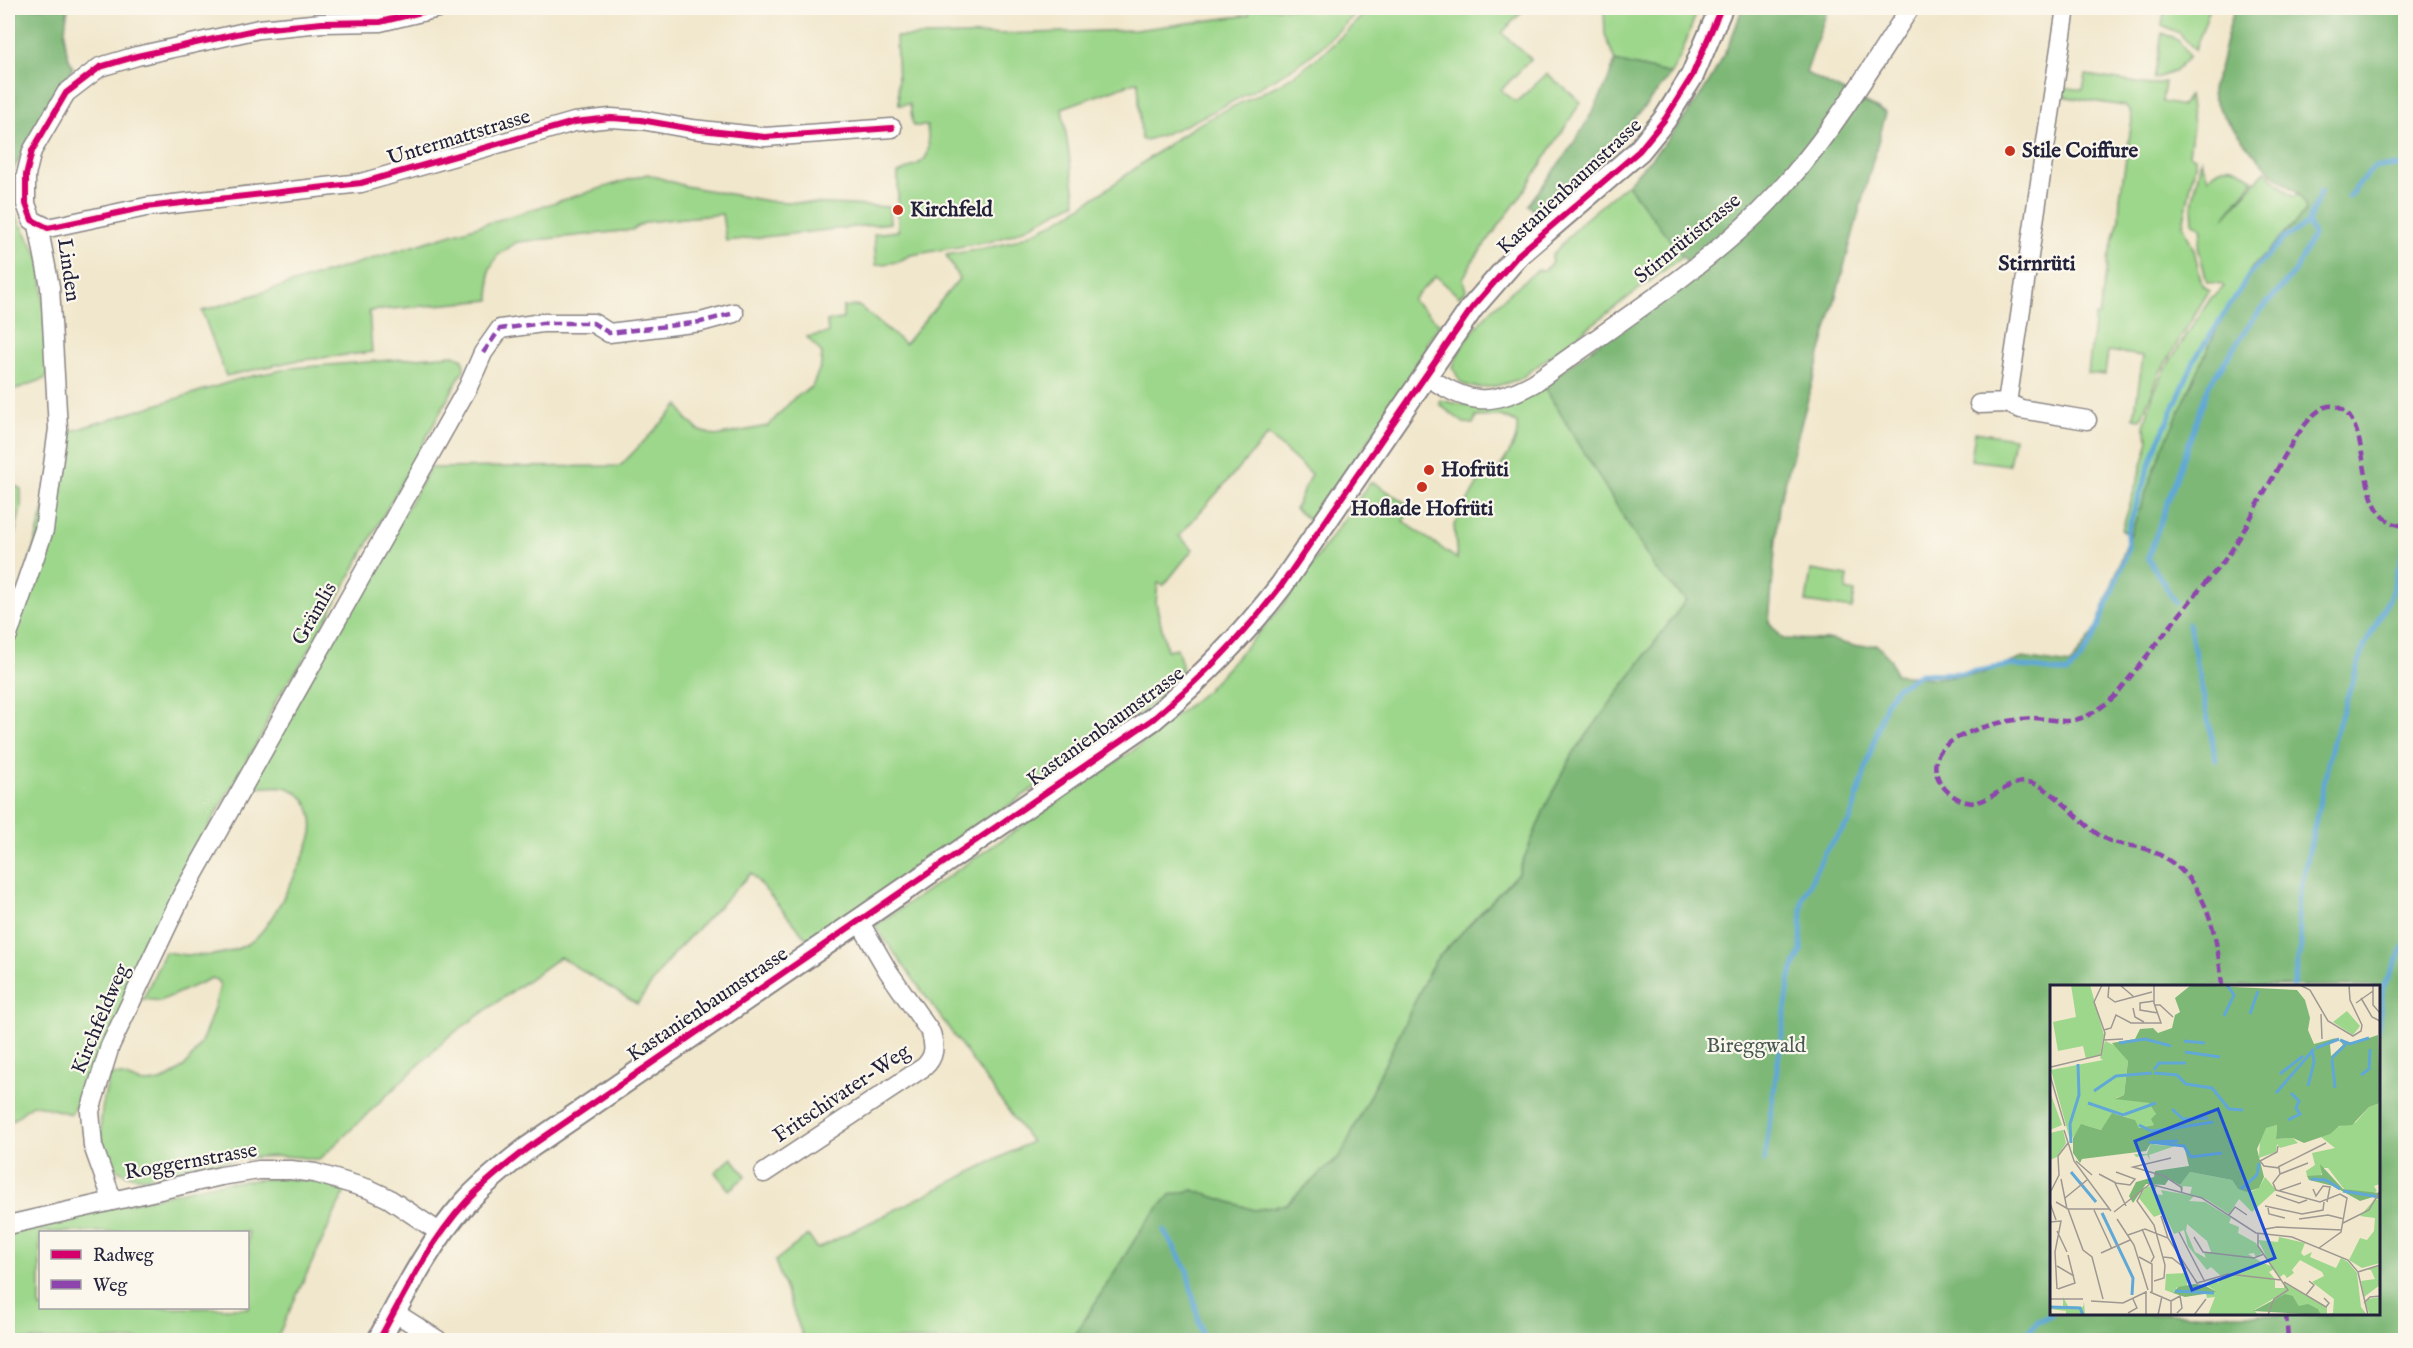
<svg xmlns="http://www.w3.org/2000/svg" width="2413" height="1348" font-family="'IM FELL English',serif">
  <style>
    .green { fill: #9dd78b; stroke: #607c63; stroke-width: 1.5; fill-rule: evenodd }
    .forest { fill: #7eb877; stroke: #506d59; stroke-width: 1.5; fill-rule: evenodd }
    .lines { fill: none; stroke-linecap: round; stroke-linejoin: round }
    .stream { stroke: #61a8d7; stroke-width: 5 }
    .minor-casing { stroke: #8a8484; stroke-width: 21 }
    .tertiary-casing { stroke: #8a8484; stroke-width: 26 }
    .minor { stroke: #fff; stroke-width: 18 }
    .tertiary { stroke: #fff; stroke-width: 22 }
    .quiet { stroke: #8e44ad; stroke-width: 4.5; stroke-dasharray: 9 4.5; stroke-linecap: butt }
    .cycleway-casing { stroke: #fbf7ec; stroke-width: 10 }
    .cycleway { stroke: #d6006c; stroke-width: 6 }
    .poi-dot { fill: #c8321e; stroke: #fbf7ec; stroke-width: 2 }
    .labels { text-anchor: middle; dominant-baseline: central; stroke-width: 4.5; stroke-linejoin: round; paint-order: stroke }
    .street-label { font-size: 21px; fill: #22223b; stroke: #fbf7ec }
    .poi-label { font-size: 21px; font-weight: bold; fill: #22223b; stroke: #fbf7ec; text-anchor: start }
    .park-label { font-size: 21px; fill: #475853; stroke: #fbf7ec }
    .neighbourhood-label { font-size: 22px; font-weight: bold; fill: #22223b; stroke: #fbf7ec }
    .inset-river { fill: none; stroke: #61a8d7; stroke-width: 3 }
    .inset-road { fill: none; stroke: #9e9892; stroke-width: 1.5 }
    .view { fill: #1d4ed8; fill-opacity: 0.15; stroke: #1d4ed8; stroke-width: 3 }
    .inset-edge { fill: none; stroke: #22223b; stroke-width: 3 }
  </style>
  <rect width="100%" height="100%" fill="#fbf7ec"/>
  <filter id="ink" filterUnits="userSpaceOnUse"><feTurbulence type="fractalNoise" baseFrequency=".0167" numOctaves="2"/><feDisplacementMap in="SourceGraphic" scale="12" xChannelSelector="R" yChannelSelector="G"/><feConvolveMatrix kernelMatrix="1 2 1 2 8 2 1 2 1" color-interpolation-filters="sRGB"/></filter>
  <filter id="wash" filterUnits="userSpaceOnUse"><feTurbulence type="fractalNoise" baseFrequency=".008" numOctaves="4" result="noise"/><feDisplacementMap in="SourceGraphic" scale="24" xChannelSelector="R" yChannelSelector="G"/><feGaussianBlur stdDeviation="1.35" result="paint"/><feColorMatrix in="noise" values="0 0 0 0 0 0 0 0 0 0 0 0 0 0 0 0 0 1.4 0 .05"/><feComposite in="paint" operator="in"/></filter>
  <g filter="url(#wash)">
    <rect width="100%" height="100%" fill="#f1e7cc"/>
    <path class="green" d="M1248,8H1351L1353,16C1338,31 1323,47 1306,59C1284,75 1164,141 1142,140L1141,138L1138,81L1062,108L1076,202L1016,233L993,241L911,255L897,262L876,265L874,234L898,231V173C929,160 931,160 927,126H913L910,104L899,105L896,37L1135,30L1249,15Z
      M1370,8H1525L1502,33L1531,59L1501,90L1516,102L1547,74L1581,102L1520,197L1472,262L1463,279L1466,290L1459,297L1436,276L1412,300L1440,324L1426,344L1430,347L1420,361V366L1312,522L1295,509L1311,474L1268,435L1179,536L1193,549L1164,585L1158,583L1156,603L1167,650L1177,648L1182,665L1179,681L1136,718L873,899L808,940L751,873L673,954L637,1004L560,957L447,1038L319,1160C261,1148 200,1167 143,1178C87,1173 99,1112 110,1075C122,1072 134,1083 146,1083C194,1082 210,1025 220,986L218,980L212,978L160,1001L143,999L165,952C195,957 222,959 249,943C270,932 303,861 311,837C315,826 311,806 303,798C281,777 268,792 247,786L358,598L383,560L399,522L430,468L620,466L679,405L686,418L698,430L716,436L768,426L795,397L812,387L821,365L822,353L807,337L828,333L827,321L843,319V307L859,306L905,344L959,279L946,255C968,251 991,249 1013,241C1081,217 1134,165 1194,127C1221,110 1252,99 1279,84C1314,65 1342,36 1370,8Z
      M1604,8H1698L1681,55L1671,74L1615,61L1605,34Z
      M2165,8H2210L2195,50L2179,33L2162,25Z
      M2162,33L2179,41L2189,57L2175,71L2154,79Z
      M2086,75L2150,85L2165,82L2162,102L2182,106L2189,95L2193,125L2189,154L2195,157V165L2183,225L2194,250L2202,285L2209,291L2161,370L2141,419L2134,418L2143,356L2108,351L2105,375L2088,373L2095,316H2099L2109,255L2119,220L2120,197L2132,120L2130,111L2124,106L2061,96L2062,87L2083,90Z
      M2201,159L2208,178C2227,160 2236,165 2254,180L2224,218L2265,171L2294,197L2299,194L2305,202L2306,211L2251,269L2217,329L2131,533L2122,530L2144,459L2149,440L2144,426L2153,394L2168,364L2193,325L2211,298L2224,287L2222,284L2207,282L2198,246L2202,230L2199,225L2193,223L2192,206Z
      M647,174L685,186L768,201L889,207L890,223L726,241L722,214L646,222L632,230L517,242L497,256L489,271L490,300L369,311L372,352L294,361L226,376L202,311Z
      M1627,184L1684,255L1520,379C1501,385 1480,393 1461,383L1453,368C1461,333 1510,291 1538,270H1545L1552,262V255L1583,221Z
      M8,202L41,260L48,374L44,379L8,392Z
      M454,355L463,359L464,369L306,656C290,682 272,698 265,729L206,831L166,906L165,917L101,1058L93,1066L90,1079L94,1082C87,1094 77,1100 71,1114L33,1104L8,1124V641L65,433L243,378L292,368Z
      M1543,385L1656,570L1686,600L1573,754L1546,805L1518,873L1434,962L1341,1155L1285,1205L1254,1210L1193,1190L1144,1225L1072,1340H804L775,1261L808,1235L817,1249L1031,1142L875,926L1134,750L1207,690L1281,608L1369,484L1373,482L1412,507L1403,521L1457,559L1454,525L1485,471L1495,475C1504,460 1520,442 1517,423L1501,416L1476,417L1473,424L1464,423L1440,405V400C1477,409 1511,409 1543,385Z
      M1975,432L2014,438L2009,465L1971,460Z
      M8,482L21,489V508L9,557L12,581L16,589L8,626Z
      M1811,570L1848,576L1846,590L1855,592L1852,609L1806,602Z
      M732,1158L746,1176L729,1190L715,1172Z
      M276,1178L307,1180L346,1189L276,1340H8V1231L214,1184ZM40,1232H248V1308H40Z"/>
    <path class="forest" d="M8,8H68C64,31 62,46 73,68L53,96L8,180Z
      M1742,8H1828L1806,73L1886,113L1779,505L1769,622L1783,639L1832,640L1854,646L1877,645L1891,660L1895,674L1932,678L1981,674L2023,658L2070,665L2095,631L2161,451L2217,329L2251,269L2306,211C2304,194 2290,187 2278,178C2264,167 2212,107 2212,92C2212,83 2218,74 2220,65C2225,46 2228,27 2235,8H2405V1340H1072L1144,1225L1170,1195L1193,1190L1254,1210L1285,1205L1341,1155L1434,962L1518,873L1546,805L1573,754L1686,600L1656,570L1543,385L1694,271L1627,184C1676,133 1722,77 1742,8ZM2052,986H2378V1314H2052Z
      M1615,61L1671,74C1631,127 1587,170 1537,213L1528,205C1563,159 1597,116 1615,61Z"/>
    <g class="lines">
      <path class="stream" d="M2348,197L2374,167L2406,166
        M2406,460L2400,475L2406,494
        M2175,602L2148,558L2209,385L2254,318L2295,272L2313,235L2308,223
        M2189,624L2216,760
        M2293,986L2301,945L2297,906L2333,741L2363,649L2391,595L2405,545
        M2378,1029L2383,987L2406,942
        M1764,1161L1790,977L1801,951L1802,899L1826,850L1850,821L1886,702L1897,687L1921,674L1965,673L2013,665L2067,673L2079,661L2093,640L2128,550L2127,532L2154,452L2195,359L2250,274L2283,239L2308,223L2321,191
        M1164,1230L1187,1270L1203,1340
        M2020,1340L2037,1322L2052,1314"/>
    </g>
  </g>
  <g filter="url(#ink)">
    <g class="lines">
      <g class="minor-casing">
        <path id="minor" d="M438,8L380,22L322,23L259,29L137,56L100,67L66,93L32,151L26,175V204L32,220L48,228L146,207L361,183L574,122L611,118L641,120L692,129L765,137L892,128
          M1426,376C1468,403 1488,408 1534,383C1609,328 1692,277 1759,212C1820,152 1864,79 1910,8
          M2007,403L2021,409L2087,420
          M1979,404L2007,403L2066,8
          M8,635L44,530L58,429L50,287L38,225
          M764,1173L924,1067C935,1057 935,1047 931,1033L888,971L859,921
          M112,1199L93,1146L90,1111L110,1046L182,895L468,387L483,353L500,329L542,323H593L609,333L701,322L734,313
          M8,1225L221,1176L259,1170H291L315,1173L369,1189L388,1198L442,1234
          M394,1312L438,1340"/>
      </g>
      <g class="tertiary-casing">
        <path id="tertiary" d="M379,1340C404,1294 429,1243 465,1203C483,1183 506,1165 528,1148L1153,719C1203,676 1241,638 1281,586L1472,308L1519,254L1639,151L1665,119L1692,76L1721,8"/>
      </g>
      <use href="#minor" class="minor"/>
      <use href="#tertiary" class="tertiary"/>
      <path class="quiet" d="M483,353L500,329L542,323H593L609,333L701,322L734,313
        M2222,986C2217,934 2208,877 2154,852C2138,844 2118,847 2102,837C2080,824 2051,783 2026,782C2005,781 1987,807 1967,802C1944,797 1923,767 1944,747C1962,730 2008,719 2033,718C2048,718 2063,724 2078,719C2093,715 2105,705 2116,695C2142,662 2169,628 2195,595C2208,579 2224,563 2235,545C2247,526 2257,505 2268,486C2279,467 2310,401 2334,406C2378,416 2348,523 2406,526
        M2286,1314L2288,1340"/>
      <g class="cycleway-casing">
        <path id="cycleway" d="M438,8L380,22L322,23L259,29L137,56L100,67L66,93L32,151L26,175V204L32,220L48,228L146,207L361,183L574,122L611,118L641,120L692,129L765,137L892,128
          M379,1340C404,1294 429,1243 465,1203C483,1183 506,1165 528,1148L1153,719C1203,676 1241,638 1281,586L1472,308L1519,254L1639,151L1665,119L1692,76L1721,8"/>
      </g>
      <use href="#cycleway" class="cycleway"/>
    </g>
  </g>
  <g class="poi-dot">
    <circle cx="2010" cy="151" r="6"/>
    <circle cx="898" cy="210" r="6"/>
    <circle cx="1429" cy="470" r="6"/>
    <circle cx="1422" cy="487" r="6"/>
  </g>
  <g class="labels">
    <g class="street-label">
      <text transform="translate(459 138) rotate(-17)">Untermattstrasse</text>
      <text transform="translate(1570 187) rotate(-43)">Kastanienbaumstrasse</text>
      <text transform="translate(1688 239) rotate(-39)">Stirnrütistrasse</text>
      <text transform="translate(68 270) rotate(82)">Linden</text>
      <text transform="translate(315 614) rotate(-60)">Grämlis</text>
      <text transform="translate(1106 727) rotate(-36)">Kastanienbaumstrasse</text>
      <text transform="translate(708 1005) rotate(-34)">Kastanienbaumstrasse</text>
      <text transform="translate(101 1019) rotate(-67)">Kirchfeldweg</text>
      <text transform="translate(842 1094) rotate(-34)">Fritschivater-Weg</text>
      <text transform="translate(191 1162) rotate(-10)">Roggernstrasse</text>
    </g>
    <g class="poi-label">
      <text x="2022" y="151">Stile Coiffure</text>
      <text x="910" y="210">Kirchfeld</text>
      <text x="1441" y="470">Hofrüti</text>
      <text x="1422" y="509" text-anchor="middle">Hoflade Hofrüti</text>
    </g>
    <g class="park-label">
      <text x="1756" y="1046">Bireggwald</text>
    </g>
    <g class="neighbourhood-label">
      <text x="2037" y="264">Stirnrüti</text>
    </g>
  </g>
  <g transform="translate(2050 985)">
    <rect width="330" height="330" fill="#f1e7cc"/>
    <path d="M21,0H40L54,50L50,70L36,74L33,61L8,66L3,37L26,32ZM297,26L310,41L303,50L283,37ZM55,56L70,63L78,76L74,110L66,113L100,118L106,129L104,140L89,143L84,135L65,128L51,145L34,140L20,155L1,85L53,75L50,73ZM0,107L12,140L0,145ZM330,118V199L324,201L327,206L322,209L294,204L278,183H272L271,191H257L256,186L265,180L262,168L285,163L271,152L283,143L306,137L319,122ZM227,140L226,154L243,153L248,158L230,163L227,159L226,167L209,173L210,153L215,143ZM13,145L16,158L7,172L0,175V148ZM101,158L106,160L125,161L99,170L100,175L97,170L86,172L84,169H97ZM140,187L182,195L188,204L200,207L209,203L215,192L226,205L202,227L189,214L179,229L156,214L140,209L142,202L133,201V206L130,200ZM107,200L104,209L113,210L111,205L144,211L139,216L155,217L181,233L179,238L189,242L188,248L206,258L212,268L206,272L204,268L198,269L213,278L221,281L208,255L228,257L229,252L255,258L251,268L254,271L262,267L260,272L286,283L291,273L298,277L307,288L311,322L317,330H271L266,323L249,321L243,311L223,314L204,325L208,330H158L165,312L157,313L156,309L167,307L155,299L165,293L168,298L172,292L161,282L157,285L138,261L134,245L124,249L114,228L104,232L89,213L96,202ZM137,239L157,256L161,267L154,268L156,273L145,267L136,246ZM250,275L272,287L274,291L262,297L284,314L283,328L277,329V322L234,298V303H225V294L219,287L224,284L230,292L234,289L237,293L244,288L242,285ZM325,214L330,215V278L312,283L299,275L310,253L317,255L324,246L325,233L310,231ZM330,280V300L314,312L311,296L325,294L321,285H317ZM137,288V302H127L123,308L115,305L116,289ZM13,312L18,321L33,322L34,317L35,330H16V326L0,324L13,321ZM330,312V330H320L315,319L318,314Z" fill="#9dd78b" fill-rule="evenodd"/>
    <path d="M141,0L247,5L255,15L260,33L258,45L264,59L286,53L280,59L281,71L293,60L290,55L304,58L328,50L330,118L319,122L302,140L289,141L280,149L254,158L243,153L226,154L227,140L216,143L207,164L214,192L209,203L197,207L188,204L182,195L140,187L130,200L119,194L115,200L96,199L83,218L79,211L86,197L104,192L105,186L139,181L134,161L101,158L96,166L32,174L30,178L23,168V153L31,139L51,145L62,128L85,135L89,143L104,140L101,134L106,129L99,118L65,114L74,110L78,76L62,58L85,54L90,44L103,43L108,48L122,43L125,30L130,27L125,13ZM270,179L293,204L330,208V215L323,212L310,216L283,201L259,195L257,191L272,190ZM145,299L154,300L167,307L135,312L123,308L128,302ZM235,309L243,311L249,321L258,319L268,324L271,330L203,326Z" fill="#7eb877"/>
    <path class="inset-river" d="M200,29L208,6M174,31L184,10L177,0M290,55L300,59L319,53M134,56L155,58M69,58L95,54L121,61M266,63L289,54M135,67L170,72M282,73L296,59M282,74L285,103M104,85L109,78H136M104,88L127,90L136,99L162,103L179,124L193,125M230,89L253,71M311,90L319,84L320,64M258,101L264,77L262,64M44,106L66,91L102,88M226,108L264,64M38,118L73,130L106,118M122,124L133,134L158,133M238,135L250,129L246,123L249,116L241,108M89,140L101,146L117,144M119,144L163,137M99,157L134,161L141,172L172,168M102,157L128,156M21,158L20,139L29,110L28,79M21,187L46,217M261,194L276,195L290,204M191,204L207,190L209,178M293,206L330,212M52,228L83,293L82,310M125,306L164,308M0,322L30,323L33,330"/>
    <path class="inset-road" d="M59,0L58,12L65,17L102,7M70,0L84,12M250,0L260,5L278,36L303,51L311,46L312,40L300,15L299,0M323,0V20L330,28M311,13L322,32L330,36M104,16L90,18V25L108,28M306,18L323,6M105,20H110L123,32M83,23L85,32L94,37M271,29L272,54M54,45L61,43L66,30L81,38H111L104,18V0M54,55L73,54M1,82L51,70L55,48L44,17L52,0M0,90L15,141M14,145L24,176L61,226M228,161L227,167L210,176L214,181L229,183L230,189L223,198L226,205L270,217L290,209L297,213L291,247L269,263M121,173L83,182L114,191L131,202L132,208M26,176L42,190M228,182L276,158M66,187L85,194L80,200L65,198L76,221M49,189L66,198M230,189L258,178M11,194L17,224M94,203L87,216L104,240L115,280L114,293L104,296M263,204L266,211L273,201L280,202L277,217M1,206L9,190L8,171L18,158M228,206L251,198M226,210L249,218L257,215M15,213L37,195M6,217L18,224H60M0,218L6,235M215,221L252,229L273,225L274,217M218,223L219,229L235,233M18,224L33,265L42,272L53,314M44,225L62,264M64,227L100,199L152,213L206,248L242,252L298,275L308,287L318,330M179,230L185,222L197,230M111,231L118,253M67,234L84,260L98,305M249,234L278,230L294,234M0,237L11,236L5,267L7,304M293,238L319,225L330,206M92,244L104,272L101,277M7,246L17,267M129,247L155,297M208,248V261L238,305L224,314L218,330M214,249L216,244L227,242L292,245M78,250L95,244L118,253L147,298L178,289L231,295M144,252L153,267L204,273L214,269M51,268L80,255M89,272L102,279V307M113,272L122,273L136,284M7,281L24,291M308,287L330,280M234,297L276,322L279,318L274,313M8,304L25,298L18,270M100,307L121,316V330M256,310L264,300L259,296M0,314H33M41,316L73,318L96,307M121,316L130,311L132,323L127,328M314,318L320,312L330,311M78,328L87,323L83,314M96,330V306M108,330L112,311M144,330L156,314"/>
    <path class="view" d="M168,124L225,273L142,305L85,156Z"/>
    <rect width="330" height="330" class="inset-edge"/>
  </g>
  <rect width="2413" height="1348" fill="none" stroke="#fbf7ec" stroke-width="30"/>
  <rect x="39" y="1231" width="210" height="78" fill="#fbf7ec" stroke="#a4a2a5" stroke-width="1.5"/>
  <rect x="51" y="1250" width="30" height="9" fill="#d6006c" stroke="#a4a2a5" stroke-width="1.5"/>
  <text x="93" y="1261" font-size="18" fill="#22223b">Radweg</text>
  <rect x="51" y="1280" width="30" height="9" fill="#8e44ad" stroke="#a4a2a5" stroke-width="1.5"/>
  <text x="93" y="1291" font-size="18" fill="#22223b">Weg</text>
</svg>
